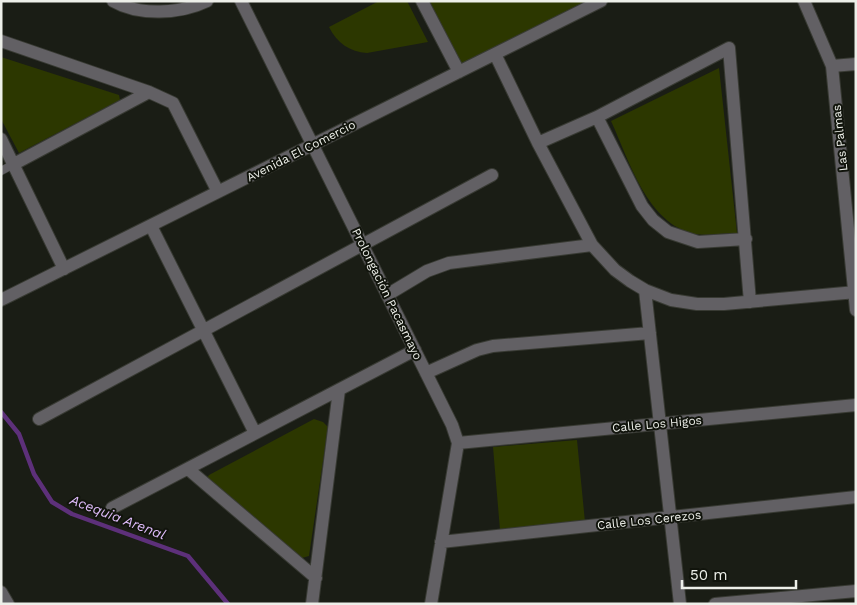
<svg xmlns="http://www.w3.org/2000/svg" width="857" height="605" font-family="'Work Sans',sans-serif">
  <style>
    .green { fill: #2c3700 }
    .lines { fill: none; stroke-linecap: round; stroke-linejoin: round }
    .stream { stroke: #5d307a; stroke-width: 4.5 }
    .service-casing { stroke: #383a33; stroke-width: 9 }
    .minor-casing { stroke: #383a33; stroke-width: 14 }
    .tertiary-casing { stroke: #383a33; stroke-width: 14 }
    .service { stroke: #626064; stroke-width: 8 }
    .minor { stroke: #626064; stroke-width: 12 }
    .tertiary { stroke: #626064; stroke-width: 12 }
    .labels { text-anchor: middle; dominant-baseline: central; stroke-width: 4; stroke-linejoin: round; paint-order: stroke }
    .street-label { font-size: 12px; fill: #edefe9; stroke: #11140c }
    .water-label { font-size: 14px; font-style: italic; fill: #dfbcfb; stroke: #11140c }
  </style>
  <rect width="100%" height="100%" fill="#1a1d15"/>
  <path class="green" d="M379,1H407L428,42L367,53C350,52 337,43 329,27Z
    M427,1H587L461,65Z
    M1,57L119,95L120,100L19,153L1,119Z
    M719,68L737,233C724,233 708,236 695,234C647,224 629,160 611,121Z
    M314,419L323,422L328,427L309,556L302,558L206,479L209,475Z
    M577,440L585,522L500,530L493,447Z"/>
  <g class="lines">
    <path class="stream" d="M1,412L19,434L34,474L52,502L72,514L188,556L228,604"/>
    <g class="service-casing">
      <path id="service" d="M1,171L14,164"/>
    </g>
    <g class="minor-casing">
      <path id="minor" d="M113,1C139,16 180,14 207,1
        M241,1L452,425L458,443L431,604
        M422,1L459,72
        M804,1L832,66L856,310
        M1,41L149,92L173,103L218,192
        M495,54L538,143L592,245L615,270L630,281L645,290L671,300L697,304H724L856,292
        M832,66L856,64
        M597,117L642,206L653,220L668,232L698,242L746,239
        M1,139L64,269
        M538,143L597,117L729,48L750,302
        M14,164L149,92
        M151,226L255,433
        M645,290L680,604
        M387,295L427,271L449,263L592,245
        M1,300L601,1
        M426,373L477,350L493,346L650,333
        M39,419L492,175
        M458,443L856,405
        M188,469L316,578
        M112,508L415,350
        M441,542L856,497
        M312,604L339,390
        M715,604L856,591"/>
    </g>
    <g class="tertiary-casing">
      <path id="tertiary" d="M1,592L8,604"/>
    </g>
    <use href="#service" class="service"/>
    <use href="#minor" class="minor"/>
    <use href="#tertiary" class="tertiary"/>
  </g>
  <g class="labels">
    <g class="street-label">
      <text transform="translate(840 138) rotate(-96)">Las Palmas</text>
      <text transform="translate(301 151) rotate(-27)">Avenida El Comercio</text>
      <text transform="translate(387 294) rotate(64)">Prolongación Pacasmayo</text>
      <text transform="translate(657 424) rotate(-5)">Calle Los Higos</text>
      <text transform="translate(649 520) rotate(-6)">Calle Los Cerezos</text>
    </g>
    <g class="water-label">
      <text transform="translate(118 517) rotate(21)">Acequia Arenal</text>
    </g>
  </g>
  <rect width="857" height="605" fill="none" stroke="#edefe9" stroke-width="5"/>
  <path d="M682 580v8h114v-8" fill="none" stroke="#edefe9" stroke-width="2.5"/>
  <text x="690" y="580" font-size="15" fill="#edefe9" stroke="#11140c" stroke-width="4" paint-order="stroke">50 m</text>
</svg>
